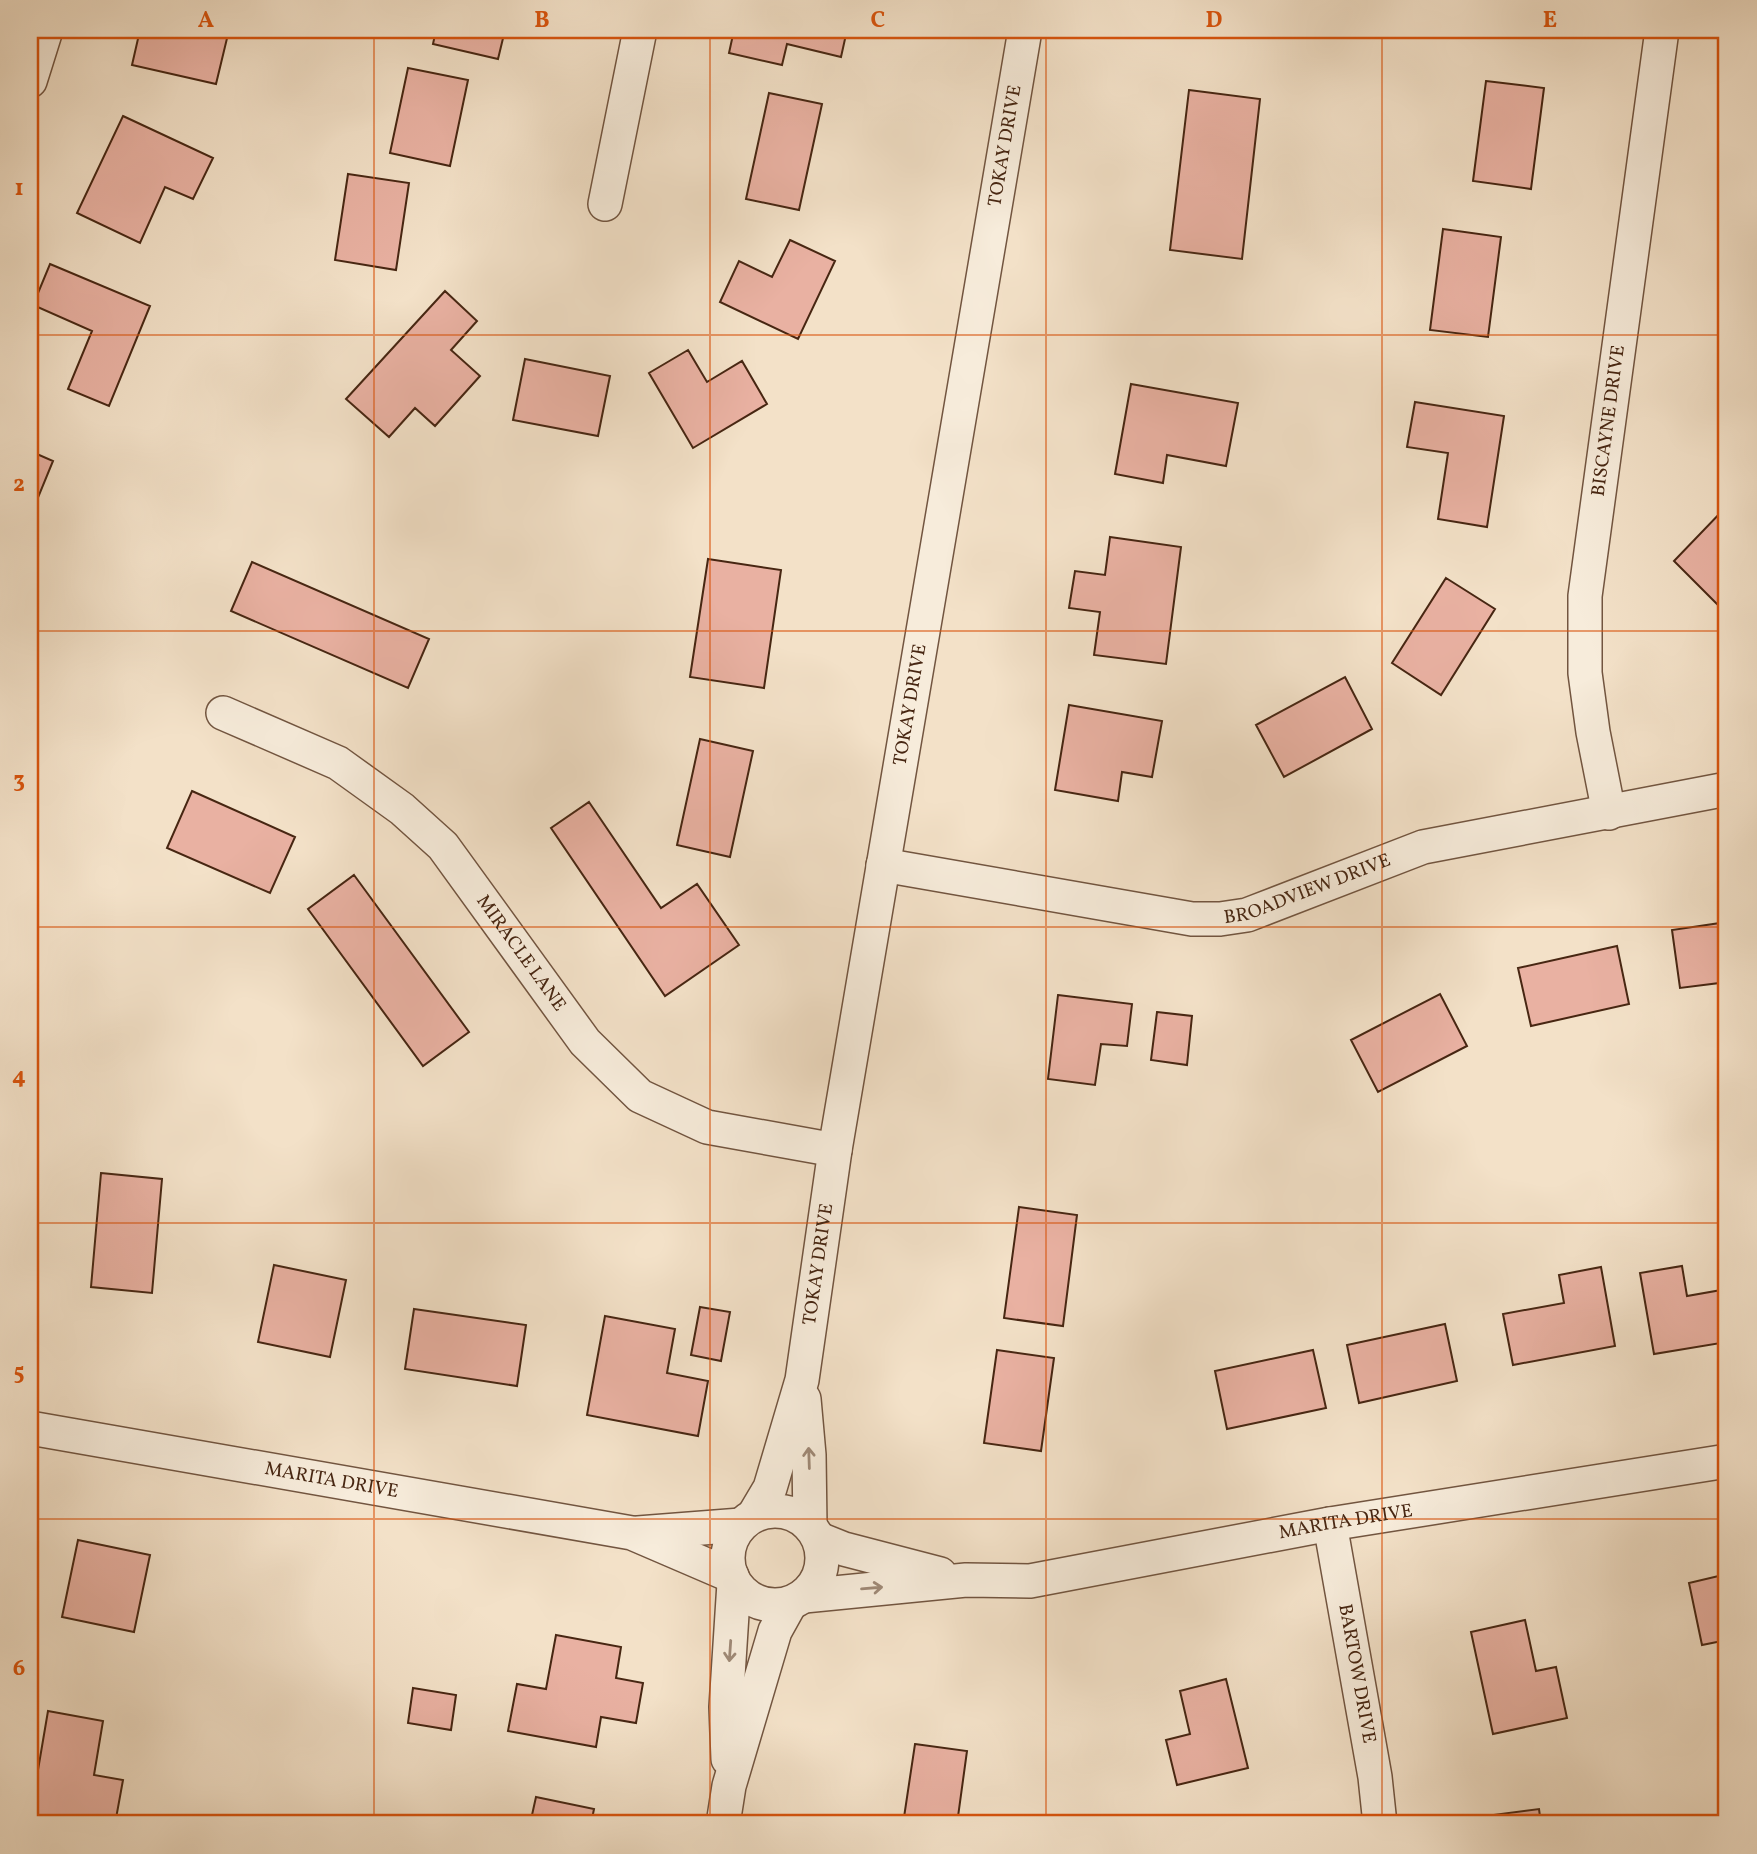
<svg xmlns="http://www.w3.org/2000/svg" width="1757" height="1854" font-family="Vollkorn,serif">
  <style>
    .building { fill: #e9b1a2; stroke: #472612; stroke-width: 2 }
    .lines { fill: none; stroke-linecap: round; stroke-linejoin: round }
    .minor-casing { stroke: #725540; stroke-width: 36 }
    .minor { stroke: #f7ecdb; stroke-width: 33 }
    .oneway { stroke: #9f8976 }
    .grid { fill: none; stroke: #d8540d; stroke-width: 2; stroke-opacity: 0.55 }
    .labels { text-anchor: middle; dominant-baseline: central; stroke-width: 7; stroke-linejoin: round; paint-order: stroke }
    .street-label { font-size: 19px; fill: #472612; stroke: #f7ecdb }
    .neatline { fill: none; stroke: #d8540d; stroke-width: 2.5 }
    .grid-label { font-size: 23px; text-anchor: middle; font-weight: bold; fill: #d8540d }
  </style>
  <rect width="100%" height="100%" fill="#f3e1c8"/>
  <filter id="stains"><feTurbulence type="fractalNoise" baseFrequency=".00286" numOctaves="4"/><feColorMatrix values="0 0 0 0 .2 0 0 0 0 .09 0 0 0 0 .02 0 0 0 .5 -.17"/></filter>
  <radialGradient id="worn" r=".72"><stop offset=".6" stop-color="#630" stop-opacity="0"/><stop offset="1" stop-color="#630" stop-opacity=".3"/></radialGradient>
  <path class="building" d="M140,30H229L216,84L132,65Z
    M436,30H505L498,59L433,44Z
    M734,30H847L841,57L787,44L782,65L729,53Z
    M408,68L468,80L450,166L390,153Z
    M1486,81L1544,88L1531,189L1473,181Z
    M1189,90L1260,99L1242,259L1170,250Z
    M769,93L822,104L799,210L746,199Z
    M123,116L213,158L193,199L165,187L140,243L77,213Z
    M348,174L409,183L396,270L335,260Z
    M1443,229L1501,237L1488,337L1430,330Z
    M790,240L835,261L798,339L720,302L739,261L772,277Z
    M50,264L150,306L109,406L68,389L92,331L33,305Z
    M445,291L477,321L451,350L480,376L435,426L415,408L389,437L346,399Z
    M688,350L707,382L742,361L767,404L693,448L649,373Z
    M525,359L610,376L598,436L513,420Z
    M1131,384L1238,403L1226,466L1167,455L1163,483L1115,474Z
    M1415,402L1504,416L1487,527L1438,519L1448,453L1407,447Z
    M30,451L53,461L30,517Z
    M1724,509L1727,513V614L1674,561Z
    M1110,537L1181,547L1166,664L1094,655L1100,612L1069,608L1075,571L1105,575Z
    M708,559L781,570L764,688L690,677Z
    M252,562L429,639L408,688L231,611Z
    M1446,578L1495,609L1441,695L1392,663Z
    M1345,677L1372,729L1284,777L1256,725Z
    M1069,705L1162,721L1152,777L1122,772L1118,801L1055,790Z
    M700,739L753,751L730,857L677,845Z
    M192,791L295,837L270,893L167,848Z
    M589,802L661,908L697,884L739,945L665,996L551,828Z
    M354,875L469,1032L423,1066L308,909Z
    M1727,922V982L1680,988L1672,930Z
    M1617,946L1629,1004L1531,1026L1518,968Z
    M1440,994L1467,1046L1378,1092L1351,1040Z
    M1058,995L1132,1004L1127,1046L1101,1044L1095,1085L1048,1079Z
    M1157,1012L1192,1016L1187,1065L1151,1060Z
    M101,1173L162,1179L152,1293L91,1287Z
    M1019,1207L1077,1215L1063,1326L1004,1318Z
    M274,1265L346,1280L330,1357L258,1342Z
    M1682,1266L1687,1296L1727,1289V1342L1654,1354L1640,1273Z
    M1601,1267L1615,1346L1513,1365L1503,1314L1564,1303L1559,1275Z
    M700,1307L730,1312L721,1361L691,1355Z
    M414,1309L526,1325L517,1386L405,1369Z
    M605,1316L675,1329L667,1373L708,1381L698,1436L587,1415Z
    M1445,1324L1457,1381L1359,1403L1347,1345Z
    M997,1350L1054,1358L1041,1451L984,1443Z
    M1313,1350L1326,1408L1227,1429L1215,1371Z
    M78,1540L150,1555L134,1632L62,1617Z
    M1727,1574V1640L1702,1645L1689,1583Z
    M1525,1620L1536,1671L1556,1667L1567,1718L1493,1734L1471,1632Z
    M556,1635L621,1647L616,1678L643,1683L636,1723L601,1717L596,1747L508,1731L517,1684L546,1689Z
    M1226,1679L1248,1768L1177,1785L1166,1740L1190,1734L1180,1691Z
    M413,1688L456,1695L451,1730L408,1723Z
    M48,1711L103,1721L94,1775L123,1780L115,1824H68L30,1817Z
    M915,1744L967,1751L957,1824H903Z
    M536,1797L594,1809L591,1824H530Z
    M1539,1809L1541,1824H1486L1485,1816Z
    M483,1817L521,1824H481Z"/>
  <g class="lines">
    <g class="minor-casing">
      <g id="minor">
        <path d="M30,81L46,30"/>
        <path d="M605,204L640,30"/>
        <path id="s1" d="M223,713L338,763L402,809L443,846L585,1042L640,1096L707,1127L835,1150"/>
        <path id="s2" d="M1609,813L1593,732L1585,673V596L1662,30"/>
        <path id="s3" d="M883,865L1192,919H1220L1247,915L1423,847L1727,789"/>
        <path d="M804,1399L809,1455L810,1526"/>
        <path id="s4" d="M30,1428L632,1533L732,1576"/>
        <circle cx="775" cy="1558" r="47"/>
        <path id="s5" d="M754,1515L770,1488L802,1380L835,1150L1025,30"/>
        <path id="s6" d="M1330,1524L1375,1777L1380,1824"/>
        <path d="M638,1533L741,1525"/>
        <path d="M819,1539L844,1549L940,1574"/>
        <path id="s7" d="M804,1596L966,1580L1030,1581L1330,1524L1727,1461"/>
        <path d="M728,1759L726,1707L734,1583"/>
        <path d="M723,1824L729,1786L775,1631L790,1604"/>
      </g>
    </g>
    <use href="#minor" class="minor"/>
  </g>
  <defs><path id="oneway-shaft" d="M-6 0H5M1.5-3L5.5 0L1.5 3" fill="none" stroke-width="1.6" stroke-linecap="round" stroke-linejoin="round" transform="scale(1.75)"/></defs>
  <g class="oneway">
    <use href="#oneway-shaft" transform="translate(809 1458) rotate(-92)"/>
    <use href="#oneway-shaft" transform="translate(872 1588) rotate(-5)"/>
    <use href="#oneway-shaft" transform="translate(730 1651) rotate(94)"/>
  </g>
  <path class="grid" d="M374,30V1824M710,30V1824M1046,30V1824M1382,30V1824M30,335H1727M30,631H1727M30,927H1727M30,1223H1727M30,1519H1727"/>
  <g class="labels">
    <g class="street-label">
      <text stroke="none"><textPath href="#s5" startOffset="1395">TOKAY DRIVE</textPath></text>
      <text stroke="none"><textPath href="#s2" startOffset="396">BISCAYNE DRIVE</textPath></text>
      <text stroke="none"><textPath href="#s5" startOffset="828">TOKAY DRIVE</textPath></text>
      <text stroke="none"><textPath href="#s3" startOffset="434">BROADVIEW DRIVE</textPath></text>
      <text stroke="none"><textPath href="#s1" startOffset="392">MIRACLE LANE</textPath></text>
      <text stroke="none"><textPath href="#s5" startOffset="261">TOKAY DRIVE</textPath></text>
      <text stroke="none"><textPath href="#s4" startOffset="306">MARITA DRIVE</textPath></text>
      <text stroke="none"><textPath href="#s7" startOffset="548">MARITA DRIVE</textPath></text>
      <text stroke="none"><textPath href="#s6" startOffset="152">BARTOW DRIVE</textPath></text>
    </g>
  </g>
  <rect width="1757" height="1854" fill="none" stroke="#f3e1c8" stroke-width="77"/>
  <rect x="38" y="38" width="1680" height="1777" class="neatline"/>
  <g class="grid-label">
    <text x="206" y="27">A</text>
    <text x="542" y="27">B</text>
    <text x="878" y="27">C</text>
    <text x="1214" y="27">D</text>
    <text x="1550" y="27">E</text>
    <text x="19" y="195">1</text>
    <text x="19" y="491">2</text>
    <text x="19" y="787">3</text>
    <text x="19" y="1083">4</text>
    <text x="19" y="1379">5</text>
    <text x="19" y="1675">6</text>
  </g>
  <rect width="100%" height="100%" filter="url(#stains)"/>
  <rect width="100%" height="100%" fill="url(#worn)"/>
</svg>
